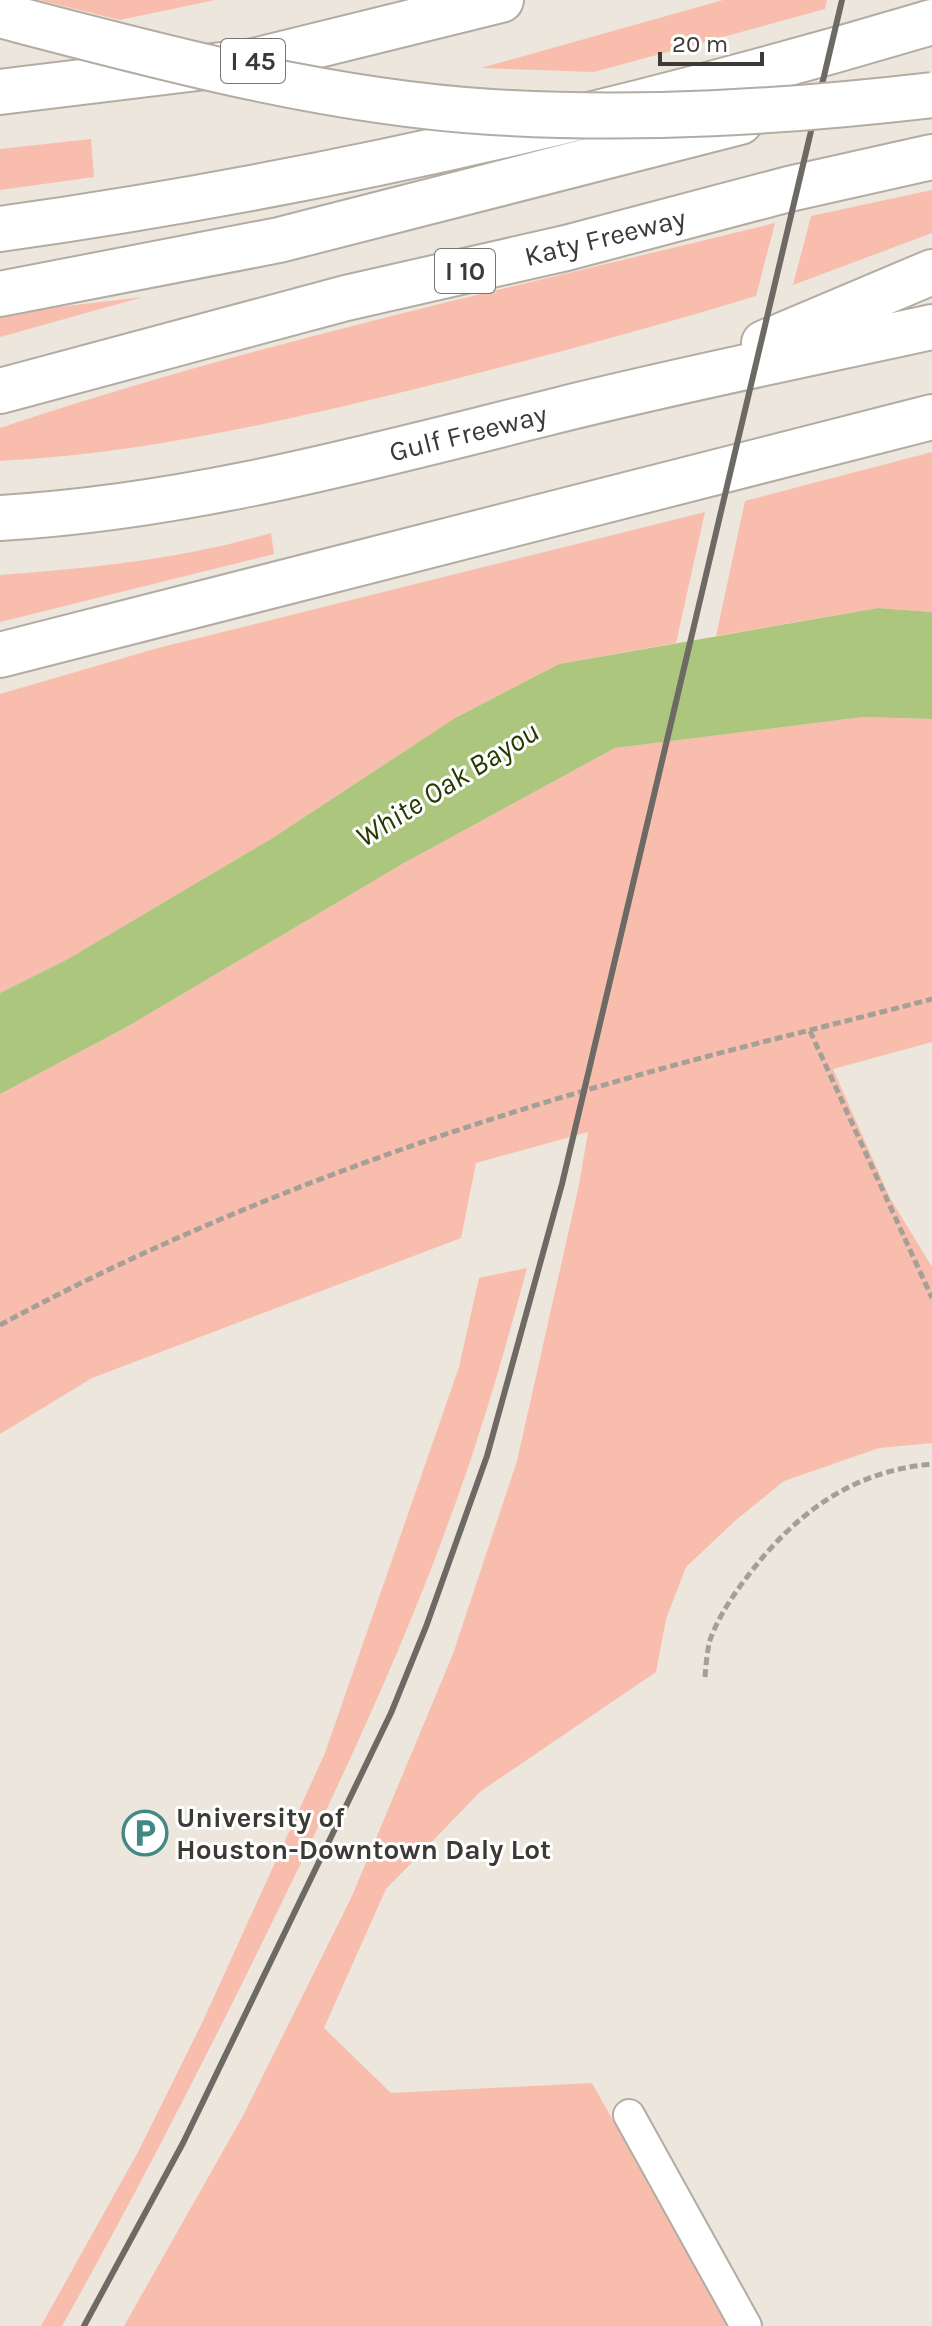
<svg xmlns="http://www.w3.org/2000/svg" width="932" height="2326" font-family="Karla,sans-serif">
  <style>
    .green { fill: #f8bdad }
    .water { fill: #adc67e }
    .lines { fill: none; stroke-linecap: round; stroke-linejoin: round }
    .minor-casing { stroke: #b2aca3; stroke-width: 34 }
    .motorway-casing { stroke: #b2aca3; stroke-width: 48 }
    .path { stroke: #a4a098; stroke-width: 5; stroke-dasharray: 8 4; stroke-linecap: butt }
    .minor { stroke: #fff; stroke-width: 30 }
    .motorway { stroke: #fff; stroke-width: 44 }
    .rail { stroke: #6d6964; stroke-width: 6 }
    .motorway-bridge-casing { stroke: #b2aca3; stroke-width: 48; stroke-linecap: butt }
    .motorway-bridge { stroke: #fff; stroke-width: 44 }
    .labels { text-anchor: middle; dominant-baseline: central; stroke-width: 6; stroke-linejoin: round; paint-order: stroke }
    .shield { fill: #fff; stroke: #767572; stroke-width: 2 }
    .shield-label { font-size: 26px; font-weight: bold; fill: #3c3a36 }
    .street-label { font-size: 28px; fill: #3c3a36; stroke: #fff }
    .poi-label { font-size: 28px; font-weight: bold; fill: #3c3a36; stroke: #fff; text-anchor: start }
    .water-label { font-size: 30px; font-style: italic; fill: #2a3801; stroke: #fff }
  </style>
  <rect width="100%" height="100%" fill="#ece6dc"/>
  <path class="green" d="M39,0H215L120,20Z
    M723,0H827L825,9L594,72L481,68Z
    M91,139L94,177L0,190V149Z
    M932,190V233L793,285L811,216Z
    M775,223L756,296C641,331 527,361 411,390C276,423 139,454 0,461V428C253,343 516,287 775,223Z
    M143,297L18,332L0,337V314Z
    M932,452V612L878,608L716,636L745,501Z
    M705,512L676,643L559,664L455,718L271,839L68,959L0,993V694L158,648Z
    M271,533L274,554L0,622V575C91,568 183,559 271,533Z
    M863,717L932,719V1042L833,1069L890,1198L932,1267V1443L879,1448L784,1481L736,1520L686,1567L666,1619L656,1672L481,1791L386,1889L324,2028L391,2093L592,2083L728,2326H124L244,2114L352,1896L453,1654L517,1461L579,1185L588,1132L476,1163L461,1238L92,1378L0,1434V1094L125,1028L404,863L615,748Z
    M527,1268C505,1350 482,1431 453,1510C400,1658 332,1800 263,1941C199,2071 133,2200 62,2326H41L138,2152L202,2023L325,1753L459,1367L479,1278Z"/>
  <path class="water" d="M878,608L932,612V719L863,717L615,748L404,863L125,1028L0,1094V993L68,959L271,839L455,718L559,664Z"/>
  <g class="lines">
    <g class="minor-casing">
      <path id="minor" d="M629,2115L746,2326"/>
    </g>
    <g class="motorway-casing">
      <path id="motorway" d="M0,92L254,61L501,0
        M0,229C316,185 626,113 932,22
        M0,294L279,240L740,122
        M764,343L932,272
        M0,391L346,298L566,248L789,189L932,157
        M0,518C191,507 374,456 559,410C683,379 808,354 932,327
        M0,655L932,417"/>
    </g>
    <path class="path" d="M810,1031L932,1298
      M0,1325C192,1221 401,1143 611,1083C717,1052 825,1027 932,999
      M705,1677C706,1665 707,1652 710,1640C717,1620 731,1598 744,1581C792,1516 850,1471 932,1464"/>
    <use href="#minor" class="minor"/>
    <use href="#motorway" class="motorway"/>
    <path class="rail" d="M84,2326L183,2143L391,1713L427,1624L487,1456L562,1184L842,0"/>
    <g class="motorway-bridge-casing">
      <path id="motorway-bridge" d="M0,15C160,57 326,102 492,112C640,121 785,112 932,95"/>
    </g>
    <use href="#motorway-bridge" class="motorway-bridge"/>
  </g>
  <defs>
    <g id="parking-ring" transform="scale(2.3)"><circle r="9.5" fill="#fff" stroke="#428985" stroke-width="1.5"/><path d="M-3.5-5.5H1a3.5 3.5 0 0 1 0 7H-1V5.5H-3.5ZM-1-3.4V-.6H.8a1.4 1.4 0 0 0 0-2.8Z" fill="#428985"/></g>
  </defs>
  <g fill-rule="evenodd">
    <use href="#parking-ring" x="145" y="1833"/>
  </g>
  <g class="labels">
    <g class="shield">
      <rect x="221" y="39" width="64" height="44" rx="6"/>
      <rect x="435" y="249" width="60" height="44" rx="6"/>
    </g>
    <g class="shield-label">
      <text x="253" y="61">I 45</text>
      <text x="465" y="271">I 10</text>
    </g>
    <g class="street-label">
      <text transform="translate(605 237) rotate(-14)">Katy Freeway</text>
      <text transform="translate(468 433) rotate(-14)">Gulf Freeway</text>
    </g>
    <g class="poi-label">
      <text x="176" y="1817">University of<tspan x="176" dy="32">Houston-Downtown Daly Lot</tspan></text>
    </g>
    <g class="water-label">
      <text transform="translate(447 784) rotate(-32)">White Oak Bayou</text>
    </g>
  </g>
  <path d="M660 52v12h102v-12" fill="none" stroke="#3c3a36" stroke-width="4"/>
  <text x="672" y="52" font-size="24" fill="#3c3a36" stroke="#ffffff" stroke-width="6" paint-order="stroke">20 m</text>
</svg>
